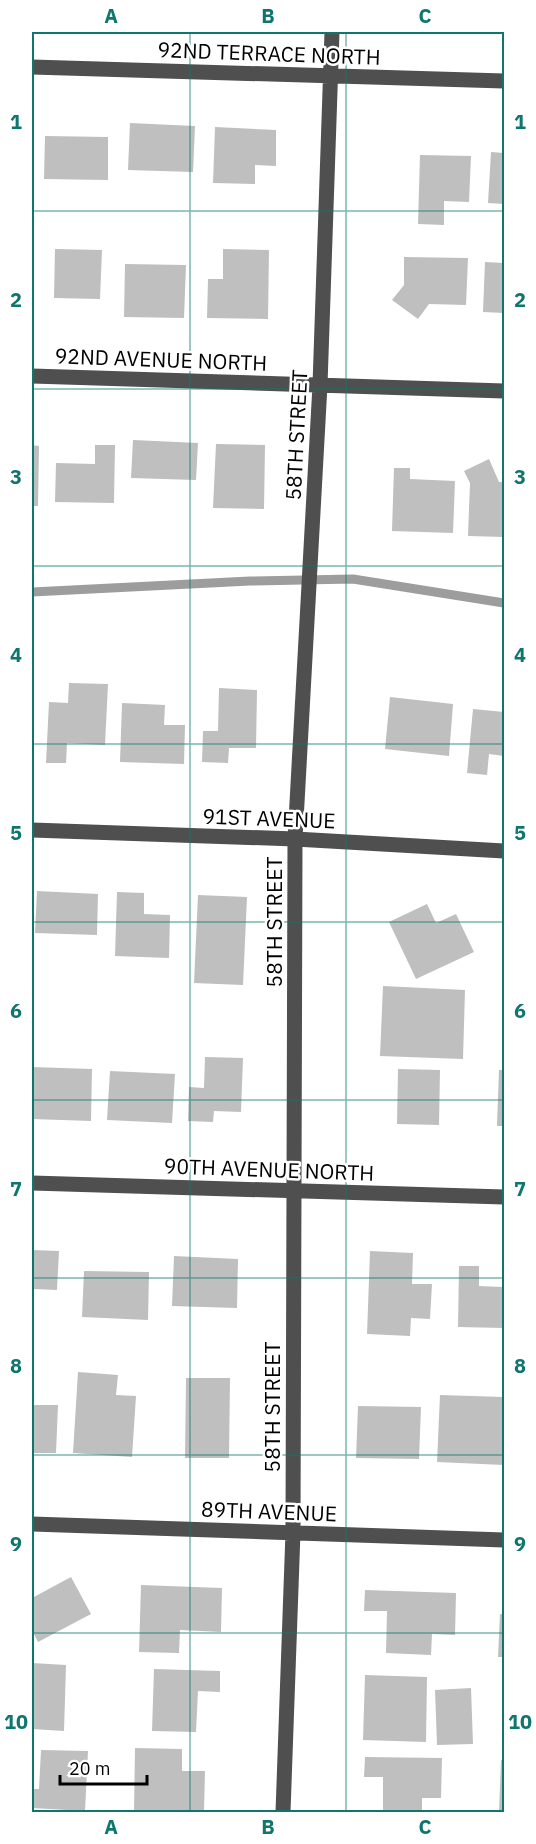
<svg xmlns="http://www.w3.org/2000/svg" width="536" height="1844" font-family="'IBM Plex Sans',sans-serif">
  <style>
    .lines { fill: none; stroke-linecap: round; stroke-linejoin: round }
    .stream { stroke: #9d9d9d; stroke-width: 9 }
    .building { fill: #bfbfbf }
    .minor { stroke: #4f4f4f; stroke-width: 15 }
    .grid { fill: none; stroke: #0f766e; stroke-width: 1.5; stroke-opacity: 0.55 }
    .labels { text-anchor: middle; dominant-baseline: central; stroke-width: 5; stroke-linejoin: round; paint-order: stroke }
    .street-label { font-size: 21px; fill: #000; stroke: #fff }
    .neatline { fill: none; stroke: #0f766e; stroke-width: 2 }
    .grid-label { font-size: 20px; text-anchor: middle; font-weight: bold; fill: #0f766e }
  </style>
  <rect width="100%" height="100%" fill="#fff"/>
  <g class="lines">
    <path class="stream" d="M32,592L250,581L353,579L504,603"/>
  </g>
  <path class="building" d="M130,123L195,126L193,172L128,170Z
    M215,127L276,130V166L255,165V184L213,183Z
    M45,136L108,137V180L44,179Z
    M491,152L504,153V204L488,203Z
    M420,155L471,156L469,202L444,201V225L418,224Z
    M55,249L102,250L100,299L54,298Z
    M223,249L269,250L268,319L207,318L208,279H223Z
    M404,257L468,258L466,305L429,304L418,319L392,300L404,285Z
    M485,262L504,263V313L483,312Z
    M125,264L186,265L184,318L124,317Z
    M133,440L198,443L196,480L131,478Z
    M216,444L265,445L264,509L213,508Z
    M32,445L39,446L38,506H32Z
    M95,445H115L114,503L55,502L56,463L95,464Z
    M489,459L499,482H504V537L468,536L470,483L464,471Z
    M394,468H410V479L455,481L453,533L392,531Z
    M69,683L108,684L105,745L67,743L66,763H46L49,702L68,703Z
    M219,688L257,690L256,748H229L228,763L202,762L203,731H218Z
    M390,697L453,704L449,756L385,749Z
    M122,703L165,705L164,725H185L184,764L120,762Z
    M473,709L504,712V756L489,754L487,775L467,773Z
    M37,891L98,894L97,935L35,933Z
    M117,892L144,893V914L170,915L169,958L115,956Z
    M198,895L247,897L243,985L194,983Z
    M427,904L436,923L456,914L474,952L416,979L389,922Z
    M383,986L465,990L463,1059L380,1056Z
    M205,1057L243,1058L241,1112L214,1111L213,1122L188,1121L189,1087L204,1088Z
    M32,1067L92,1069L91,1121L32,1119Z
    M398,1069L440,1070L439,1125L397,1124Z
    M499,1070H504V1126H497Z
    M110,1071L175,1074L172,1123L107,1120Z
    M32,1250L59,1251L57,1290L32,1289Z
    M370,1251L413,1253L412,1284H432L430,1319L411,1318L410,1336L367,1334Z
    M174,1256L238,1259L237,1308L172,1306Z
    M459,1266H479V1286L504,1287V1328L458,1327Z
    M84,1271L149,1272L148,1320L82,1317Z
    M78,1372L118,1375L116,1395L136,1396L132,1457L73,1453Z
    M186,1378H230L229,1458H185Z
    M440,1395L504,1397V1465L437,1462Z
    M32,1405H58L56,1453H32Z
    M358,1406L421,1407L419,1459L356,1458Z
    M71,1577L91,1614L38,1642L32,1630V1598Z
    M141,1585L222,1588L221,1632L180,1630L179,1653L139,1652Z
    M365,1590L456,1593L455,1635L432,1634L431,1655L386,1653L387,1611H364Z
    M500,1614H504V1657H498Z
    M32,1663L66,1665L64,1731L32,1729Z
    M154,1669L220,1671V1692L198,1691L196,1732L152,1731Z
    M365,1675L427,1677L426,1742L363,1740Z
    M471,1688L473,1744L437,1745L435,1690Z
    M135,1748L182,1749V1771H205L204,1812H134Z
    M41,1750L88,1751L85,1811L32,1808V1789H39Z
    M365,1757L442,1758L441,1798H422V1812H383V1777H364Z
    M501,1760H504V1812H499Z"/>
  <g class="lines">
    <path class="minor" d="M32,67L504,81
      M32,376L504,391
      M32,830L295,839L504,851
      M32,1183L504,1197
      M32,1524L504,1540
      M283,1812L293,1532L295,839L320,385L332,32"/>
  </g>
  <path class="grid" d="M190,32V1812M346,32V1812M32,211H504M32,389H504M32,566H504M32,744H504M32,922H504M32,1100H504M32,1278H504M32,1455H504M32,1633H504"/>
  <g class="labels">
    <g class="street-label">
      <text transform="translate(269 53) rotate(2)">92ND TERRACE NORTH</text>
      <text transform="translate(161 359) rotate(2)">92ND AVENUE NORTH</text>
      <text transform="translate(296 435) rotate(-87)">58TH STREET</text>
      <text transform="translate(269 818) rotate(2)">91ST AVENUE</text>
      <text transform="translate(274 922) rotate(-90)">58TH STREET</text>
      <text transform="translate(269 1169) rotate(2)">90TH AVENUE NORTH</text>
      <text transform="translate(272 1407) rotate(-90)">58TH STREET</text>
      <text transform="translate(269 1511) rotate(2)">89TH AVENUE</text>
    </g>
  </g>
  <rect width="536" height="1844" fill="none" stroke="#ffffff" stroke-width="66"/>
  <path d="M60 1775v9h87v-9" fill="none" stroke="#000000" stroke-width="3"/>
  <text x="69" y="1775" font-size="18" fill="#000000" stroke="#ffffff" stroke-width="4.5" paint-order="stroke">20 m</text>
  <rect x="33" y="33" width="470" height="1778" class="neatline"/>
  <g class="grid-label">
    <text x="111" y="23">A</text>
    <text x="268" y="23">B</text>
    <text x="425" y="23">C</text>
    <text x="16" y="129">1</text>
    <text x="520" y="129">1</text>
    <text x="16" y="307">2</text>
    <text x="520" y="307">2</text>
    <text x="16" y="484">3</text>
    <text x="520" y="484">3</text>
    <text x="16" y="662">4</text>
    <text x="520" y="662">4</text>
    <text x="16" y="840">5</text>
    <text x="520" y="840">5</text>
    <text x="16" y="1018">6</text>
    <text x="520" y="1018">6</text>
    <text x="16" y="1196">7</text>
    <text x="520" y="1196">7</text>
    <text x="16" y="1373">8</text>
    <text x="520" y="1373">8</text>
    <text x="16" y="1551">9</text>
    <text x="520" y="1551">9</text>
    <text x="16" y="1729">10</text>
    <text x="520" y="1729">10</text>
    <text x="111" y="1834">A</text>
    <text x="268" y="1834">B</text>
    <text x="425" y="1834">C</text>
  </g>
</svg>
